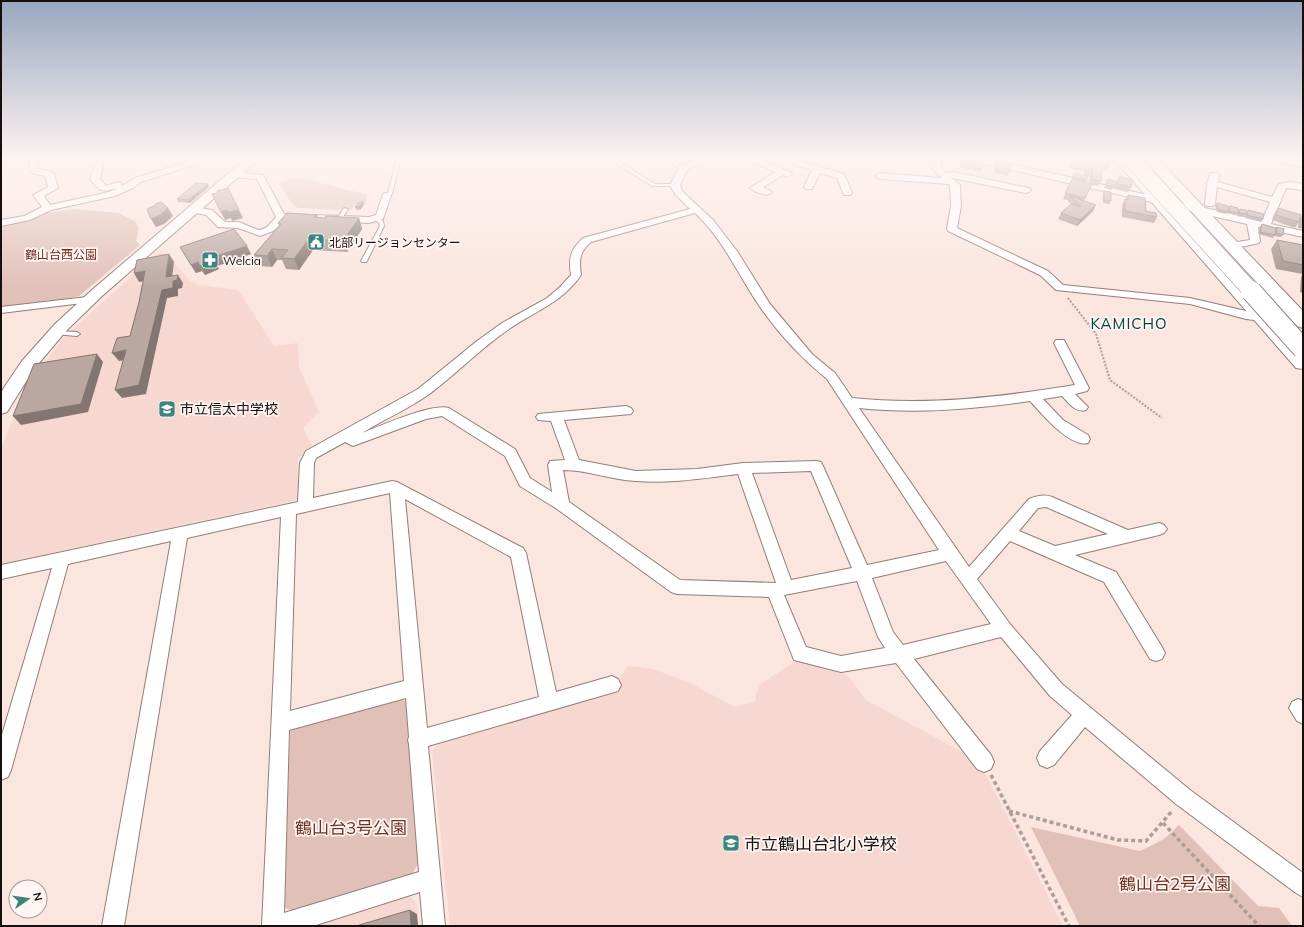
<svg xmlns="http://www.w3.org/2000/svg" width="1304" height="927" font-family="Mulish,'Noto Sans JP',sans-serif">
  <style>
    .built { fill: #f6d8d0 }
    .green { fill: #e1c0b7 }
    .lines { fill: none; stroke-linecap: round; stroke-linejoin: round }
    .lane-casing { stroke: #927e79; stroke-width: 2 }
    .street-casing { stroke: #927e79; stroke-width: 2 }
    .secondary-casing { stroke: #927e79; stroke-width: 2 }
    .primary-casing { stroke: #927e79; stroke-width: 2 }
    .path-far1 { stroke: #ad9c98; stroke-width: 2; stroke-dasharray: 2 1.5; stroke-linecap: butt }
    .path { stroke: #ad9c98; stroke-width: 3.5; stroke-dasharray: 4 3; stroke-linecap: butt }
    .lane { fill: #fff; fill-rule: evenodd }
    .street { fill: #fff; fill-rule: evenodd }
    .secondary { fill: #fff; fill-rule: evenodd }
    .primary { fill: #fff; fill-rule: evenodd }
    .highway-bridge-far1-casing { stroke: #927e79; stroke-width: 17; stroke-linecap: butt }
    .highway-bridge-casing { stroke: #927e79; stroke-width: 22; stroke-linecap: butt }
    .highway-bridge-far1 { stroke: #fff; stroke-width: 16 }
    .highway-bridge { stroke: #fff; stroke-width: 20 }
    .wall { fill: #a1908a; fill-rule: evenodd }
    .shaded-wall { fill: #837571 }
    .building { fill: #bba7a1; stroke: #837571 }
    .labels { text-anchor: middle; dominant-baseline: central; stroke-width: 3.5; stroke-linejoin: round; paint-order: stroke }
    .far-poi-label { font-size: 12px; fill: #160f0d; stroke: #fff6f3; text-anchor: start }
    .far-park-label { font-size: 12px; fill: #6f3121; stroke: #fff6f3 }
    .poi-label { font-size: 14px; fill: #160f0d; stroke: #fff6f3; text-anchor: start }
    .neighbourhood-label { font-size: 15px; letter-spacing: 1px; fill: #01433e; stroke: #fff6f3 }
    .near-park-label { font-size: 17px; fill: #6f3121; stroke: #fff6f3 }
    .near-poi-label { font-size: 17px; fill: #160f0d; stroke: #fff6f3; text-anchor: start }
  </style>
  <rect width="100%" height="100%" fill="#fbe5df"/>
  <path class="built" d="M160,251L170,257L190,281L199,285L238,290L274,346L298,343L299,367L319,412L303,428L312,446L298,459V500L1,564V449L18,406L30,383L64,337Z
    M796,661L844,674L851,679L866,700L979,761L1063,926H450L432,752L439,743L617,693L615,682L618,681L628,666L653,669L690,683L735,707L755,701L759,685Z
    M410,896L417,904L419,926H315Z"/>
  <path class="green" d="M297,177L368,195L365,205L355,204L351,210L340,209L339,210L298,208L293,205L278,183Z
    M74,209L119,213L136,222L139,228L136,241L140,245L79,296L60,300L1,307V224L42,216L44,213Z
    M397,698L408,702L419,863L410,877L295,912L284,907L290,732L299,722Z
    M1179,825L1258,906L1279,908L1292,926H1080L1031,827L1140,851L1164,839Z"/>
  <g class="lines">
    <g class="lane-casing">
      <path id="lane" d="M398,159H402L399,166L392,194L388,197H384V195L388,193L395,166Z
        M609,159H615L655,184H675L677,185L675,186H652Z
        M662,159H668L685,168L681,169Z
        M344,208L348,209L341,220H337V219Z
        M374,218H378L383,221L384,226L367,261L366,262H362L361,261L380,226L379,223L374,219Z
        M56,331L77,332L80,334L77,336L54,334L53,333Z"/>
    </g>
    <g class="street-casing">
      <path id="street" d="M29,159H37L38,169L52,172L54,174L58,188L44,196L50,205L109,192L118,188C102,192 101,193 90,179L96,164H102L103,166L100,179L106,186L118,182L121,183L122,186L135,178L197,159H212L141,182L133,188L115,196L51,210L30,220L1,226V220L24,216L42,207L33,195L48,187L45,176L31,173Z
        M697,159H710L687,170L680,185L682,191L713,220L737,251L770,304L812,354L835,373L852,398C927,406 1001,397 1075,385L1054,343L1056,340H1064L1089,388L1087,391L1075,394L1088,407L1086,410C1075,413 1069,403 1062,396L1043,399L1063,420L1088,435L1090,439L1088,443C1070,448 1041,413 1030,401C973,409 916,414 859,408L969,567L1029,499C1036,496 1045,494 1052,497L1128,530L1159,523L1164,525L1167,529L1164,533L1159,535L1075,555L1116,572L1162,647L1165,653L1162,659L1156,661L1150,659L1104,582L1010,541L977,579L1010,624L1062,684L1190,790L1303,873V897L1296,893L1176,804L1085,727L1054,765L1047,768L1040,765L1037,758L1040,751L1072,715L1050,696L1001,637L914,659L991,755L994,762L991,769L984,772L977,769L896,663L841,672L794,660L769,597L677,594L671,592L557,509L520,486L505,456L442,416L426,419L353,446L345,442L316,458L314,463L313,498L392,481L397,482L523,548L526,553L556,692L612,676L618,679L621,685L618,691L428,746L445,926H423L420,892L313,926H262L281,517L187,538L124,926H102L171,541L68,564L11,770L8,777L1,780V738L52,568L1,579V565L298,502L300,463L306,451L418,389L477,341L502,323L547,298L560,287L571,275C568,258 571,249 583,238L690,209L675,194L670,185L680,166ZM695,213C724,240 738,275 760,307C778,333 802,359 827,379L939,550L867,565L823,466L821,462L816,461L743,463L697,469L636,471L579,460L564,420L631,414L633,411L631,408L626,406L538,414L536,417L538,420L551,421L565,460L550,461L548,465L552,492L530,478L515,449L449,408C432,403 380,426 362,433C383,420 408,409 428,395C456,374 480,349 509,329C535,311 562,303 581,275C579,261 579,252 591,242ZM563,470C588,470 611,480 636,481C668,484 706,478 738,474L776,583L680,580L569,502ZM811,471L852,568L791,580L752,473ZM390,493L404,681L290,711L296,514ZM405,499L511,557L539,697L427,728ZM1046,507L1108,534L1055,546L1019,531L1038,508ZM946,561L991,624L903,645L893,632L872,578ZM857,581L878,637L885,648L841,656L806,647L784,595ZM406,698L409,737L408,740L409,744L419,872L284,913L289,730Z
        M746,159H759L790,172L792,174L787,177L783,175L763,187L772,192L767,195C762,194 754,192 750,188L775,172Z
        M779,159H794L844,174L852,193L850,195H844L837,178L820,173L812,189H806L804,187L812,170Z
        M933,159H941V168L947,173L954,172L1029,188L1031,190L1029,192L1026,193L952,178L960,185L961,206L957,228L1048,271L1063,285L1190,298L1246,311L1266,314L1268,317L1266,320L1262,321L1246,319L1190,304L1056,290L1040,275L948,231L947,229L951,206L950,186L949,184L880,179L875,176L880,173L942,178L933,169Z
        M973,159H990L1262,221L1270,202L1217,187L1215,204L1213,206H1207L1205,204L1207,183L1211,173H1217L1219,175L1218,182L1272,197L1279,184L1290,182L1303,184V190L1286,188L1271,224L1303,231V237L1258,227L1260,241L1259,243L1241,247L1236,244L1237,242L1250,240L1247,224L977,162Z
        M235,172L263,175L284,214L369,217L376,215L383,194L386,193L391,196L383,219L369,223L287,219L273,231L260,236L238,228L218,227L206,215L191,212L189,210L194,207L212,210L225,222H239L258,230C267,230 271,222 276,217L257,179L232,177L230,175Z
        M87,297L91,298L93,300L91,302L1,313V307Z
        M1298,699L1303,701V724L1297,721L1289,708L1292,702Z"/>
    </g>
    <g class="secondary-casing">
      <path id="secondary" d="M245,159H259L102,296L66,331L34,369L7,412L1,414V393L5,386L22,361L55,324L92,290Z"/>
    </g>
    <g class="primary-casing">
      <path id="primary" d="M1114,159H1129L1303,351V369L1296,368Z
        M1143,159H1158L1303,311V328L1297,326Z
        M1276,159H1303V167L1278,162Z"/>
    </g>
    <path class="path-far1" d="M1068,298L1096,334L1110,380L1162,418"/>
    <path class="path" d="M991,775L1069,926
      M1009,811L1118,840L1146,841L1173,810
      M1163,823L1259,926"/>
    <use href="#lane" class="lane"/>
    <use href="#street" class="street"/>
    <use href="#secondary" class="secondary"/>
    <use href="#primary" class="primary"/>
    <g class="highway-bridge-far1-casing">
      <path id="highway-bridge-far1" d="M1131,159L1252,292"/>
    </g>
    <g class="highway-bridge-casing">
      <path id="highway-bridge" d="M1251,291L1303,349"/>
    </g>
    <use href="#highway-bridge-far1" class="highway-bridge-far1"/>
    <use href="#highway-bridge" class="highway-bridge"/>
  </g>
  <path class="wall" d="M955,159H976L971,170L959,168L961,162L955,160Z
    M1072,159H1109V166L1106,171L1102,170L1101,181L1098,186L1091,185L1084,201L1093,211L1077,226L1058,219L1061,213L1071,204L1068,201V200L1063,199L1072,180H1071L1075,173L1084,175V171L1069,168ZM1093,161H1094L1090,170L1089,184L1085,183L1089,175V170Z
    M997,161L1012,165L1008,176L993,172Z
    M983,166L981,172L972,170L973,167Z
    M1119,176L1131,187L1128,192L1114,189L1116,182Z
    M1108,179L1114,187L1112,190L1104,188Z
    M209,187L190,203L178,202L177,199Z
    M1104,191L1111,201L1109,204L1103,203V194Z
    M1128,195L1146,211L1157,217L1154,223L1122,217V205Z
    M1217,203L1228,209L1230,206L1238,213L1236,215L1228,213V212L1226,214L1217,212L1215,206Z
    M364,204L360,210H356L355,207Z
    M1278,208L1300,218L1303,215V229L1298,228V223L1295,228L1272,220L1274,214Z
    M1240,209L1246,214L1244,217L1237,216L1238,211Z
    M1248,210L1263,219L1261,222L1245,218L1246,213Z
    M317,215L318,218H359L362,229L347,252L313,250L299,270L286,269L282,260H277L272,267L260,266L254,255L279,226L278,223Z
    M1262,224L1275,229L1277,227L1283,235L1281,237L1274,236L1273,238L1258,234L1260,227Z
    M1277,240L1303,245V293L1300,292L1301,277L1303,274L1276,269L1271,249Z
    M180,247L251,254L217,266L219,269L205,275L202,271L196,273Z"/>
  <path class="shaded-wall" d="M208,184L209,187L190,203L188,200Z
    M363,202L364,204L360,210L359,207Z
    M1096,205L1093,211L1077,226L1080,220Z
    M168,208L173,216L164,224L156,227L151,219Z
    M227,210H239L243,218L232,221L231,218L225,220L221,212Z
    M359,218L362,229L347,252L343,241Z
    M309,239L313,250L299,270L294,259Z
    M247,246L251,254L217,266L219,269L205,275L200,266L213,257Z
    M272,249L277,260L272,267L267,256Z
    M169,254L174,262L171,286L166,277Z
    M198,262L202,271L196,273L191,265Z
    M145,271L150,280L139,282L134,273Z
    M178,275L183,283L182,288L178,289V296L167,298L146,394L122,398L115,390L162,290L173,281Z
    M126,350L132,359L119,361L112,353Z
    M97,354L103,362L88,412L21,425L13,416Z
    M410,910L417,914L418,926H411Z"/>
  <path class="building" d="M962,159H975L974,163Z
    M1072,159H1084L1092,161L1090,167L1071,163Z
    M1086,159H1093V161Z
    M1095,159H1109L1111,160L1109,166L1094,162Z
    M997,161L1012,165L1010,170L995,167Z
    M976,162L984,164L982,169L973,167Z
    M962,163L973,165L972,168L960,165Z
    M1093,164L1102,166L1101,181L1091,179Z
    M1085,170H1089V175L1085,174Z
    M1075,173L1088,176L1086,180L1072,177Z
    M1119,176L1133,180L1131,187L1117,184Z
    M1072,179L1092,184L1085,198L1065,193Z
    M1108,179L1116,181L1114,187L1106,185Z
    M196,183L208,184L188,200L177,199Z
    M228,188L239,210L228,212L227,210L221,212L212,194L218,193L217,191Z
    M1104,191L1111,192V201L1104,200Z
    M1128,195L1145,198L1146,211L1156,213L1157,217L1125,211V199L1128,200Z
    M1070,196L1096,205L1080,220L1061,213L1071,204L1080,207L1081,206Z
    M161,202L168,208L160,215L151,219L147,209L156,205L155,204Z
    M359,202H363L359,207H355Z
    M1217,203L1228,206V212L1218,209Z
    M1230,206L1238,208V213L1229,211Z
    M1278,208L1301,215L1299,222L1276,215Z
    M1240,209L1246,210V214L1239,213Z
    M1248,210L1264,214L1263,219L1247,215Z
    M287,213L317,215L314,217L325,218L326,216L359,218L343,241L309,239L294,259L281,258L288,250L272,249L267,256L254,255L281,224L278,223Z
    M1262,224L1276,228L1275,235L1260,232Z
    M1277,227L1284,229L1283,235L1276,233Z
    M234,229L247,246L213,257L215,261L200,266L198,262L191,265L180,247Z
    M1277,240L1303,245V265L1283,261Z
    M169,254L166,277L178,275L177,280L173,281V288L162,290L139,385L115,390L126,350L112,353L117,338L130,336L139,302L145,271L134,273L137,260Z
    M97,354L81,404L13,416L34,364Z
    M410,910L411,926H356Z"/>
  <linearGradient id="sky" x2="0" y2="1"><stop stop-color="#99a7c0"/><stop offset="0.55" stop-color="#fdf3f1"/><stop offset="1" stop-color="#fdf3f1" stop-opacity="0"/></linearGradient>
  <rect width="1304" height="289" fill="url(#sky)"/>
  <defs>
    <g id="civic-square" transform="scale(0.9)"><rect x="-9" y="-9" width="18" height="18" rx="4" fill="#3d847c" stroke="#fff6f3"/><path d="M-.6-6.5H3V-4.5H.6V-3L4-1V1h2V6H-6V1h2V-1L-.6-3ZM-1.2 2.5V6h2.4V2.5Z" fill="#fff"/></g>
    <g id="pharmacy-square" transform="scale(0.9)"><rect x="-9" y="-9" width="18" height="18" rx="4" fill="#3d847c" stroke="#fff6f3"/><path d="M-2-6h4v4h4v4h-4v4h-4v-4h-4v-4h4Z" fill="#fff"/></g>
    <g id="school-square" transform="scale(0.9)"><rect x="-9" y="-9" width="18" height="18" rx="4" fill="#3d847c" stroke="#fff6f3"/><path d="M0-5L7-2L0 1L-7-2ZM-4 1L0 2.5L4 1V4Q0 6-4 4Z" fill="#fff"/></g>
  </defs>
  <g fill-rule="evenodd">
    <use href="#civic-square" x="316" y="242"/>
    <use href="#pharmacy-square" x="210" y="260"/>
    <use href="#school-square" x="167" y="409"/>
    <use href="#school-square" x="731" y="843"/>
  </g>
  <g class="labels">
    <g class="far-poi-label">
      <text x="329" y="242">北部リージョンセンター</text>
      <text x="223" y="260">Welcia</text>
    </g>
    <g class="far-park-label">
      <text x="61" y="254">鶴山台西公園</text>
    </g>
    <g class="poi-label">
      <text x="180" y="409">市立信太中学校</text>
    </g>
    <g class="neighbourhood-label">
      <text x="1129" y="323">KAMICHO</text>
    </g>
    <g class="near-park-label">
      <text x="351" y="827">鶴山台3号公園</text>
      <text x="1175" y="883">鶴山台2号公園</text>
    </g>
    <g class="near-poi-label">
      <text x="744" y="843">市立鶴山台北小学校</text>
    </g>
  </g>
  <rect width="1304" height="927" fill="none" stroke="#160f0d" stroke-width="4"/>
  <g transform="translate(28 899) rotate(77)"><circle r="19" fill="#fff6f3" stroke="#a29a97"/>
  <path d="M0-3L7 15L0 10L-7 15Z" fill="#3d847c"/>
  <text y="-6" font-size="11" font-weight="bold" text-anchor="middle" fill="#160f0d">N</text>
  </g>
</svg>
